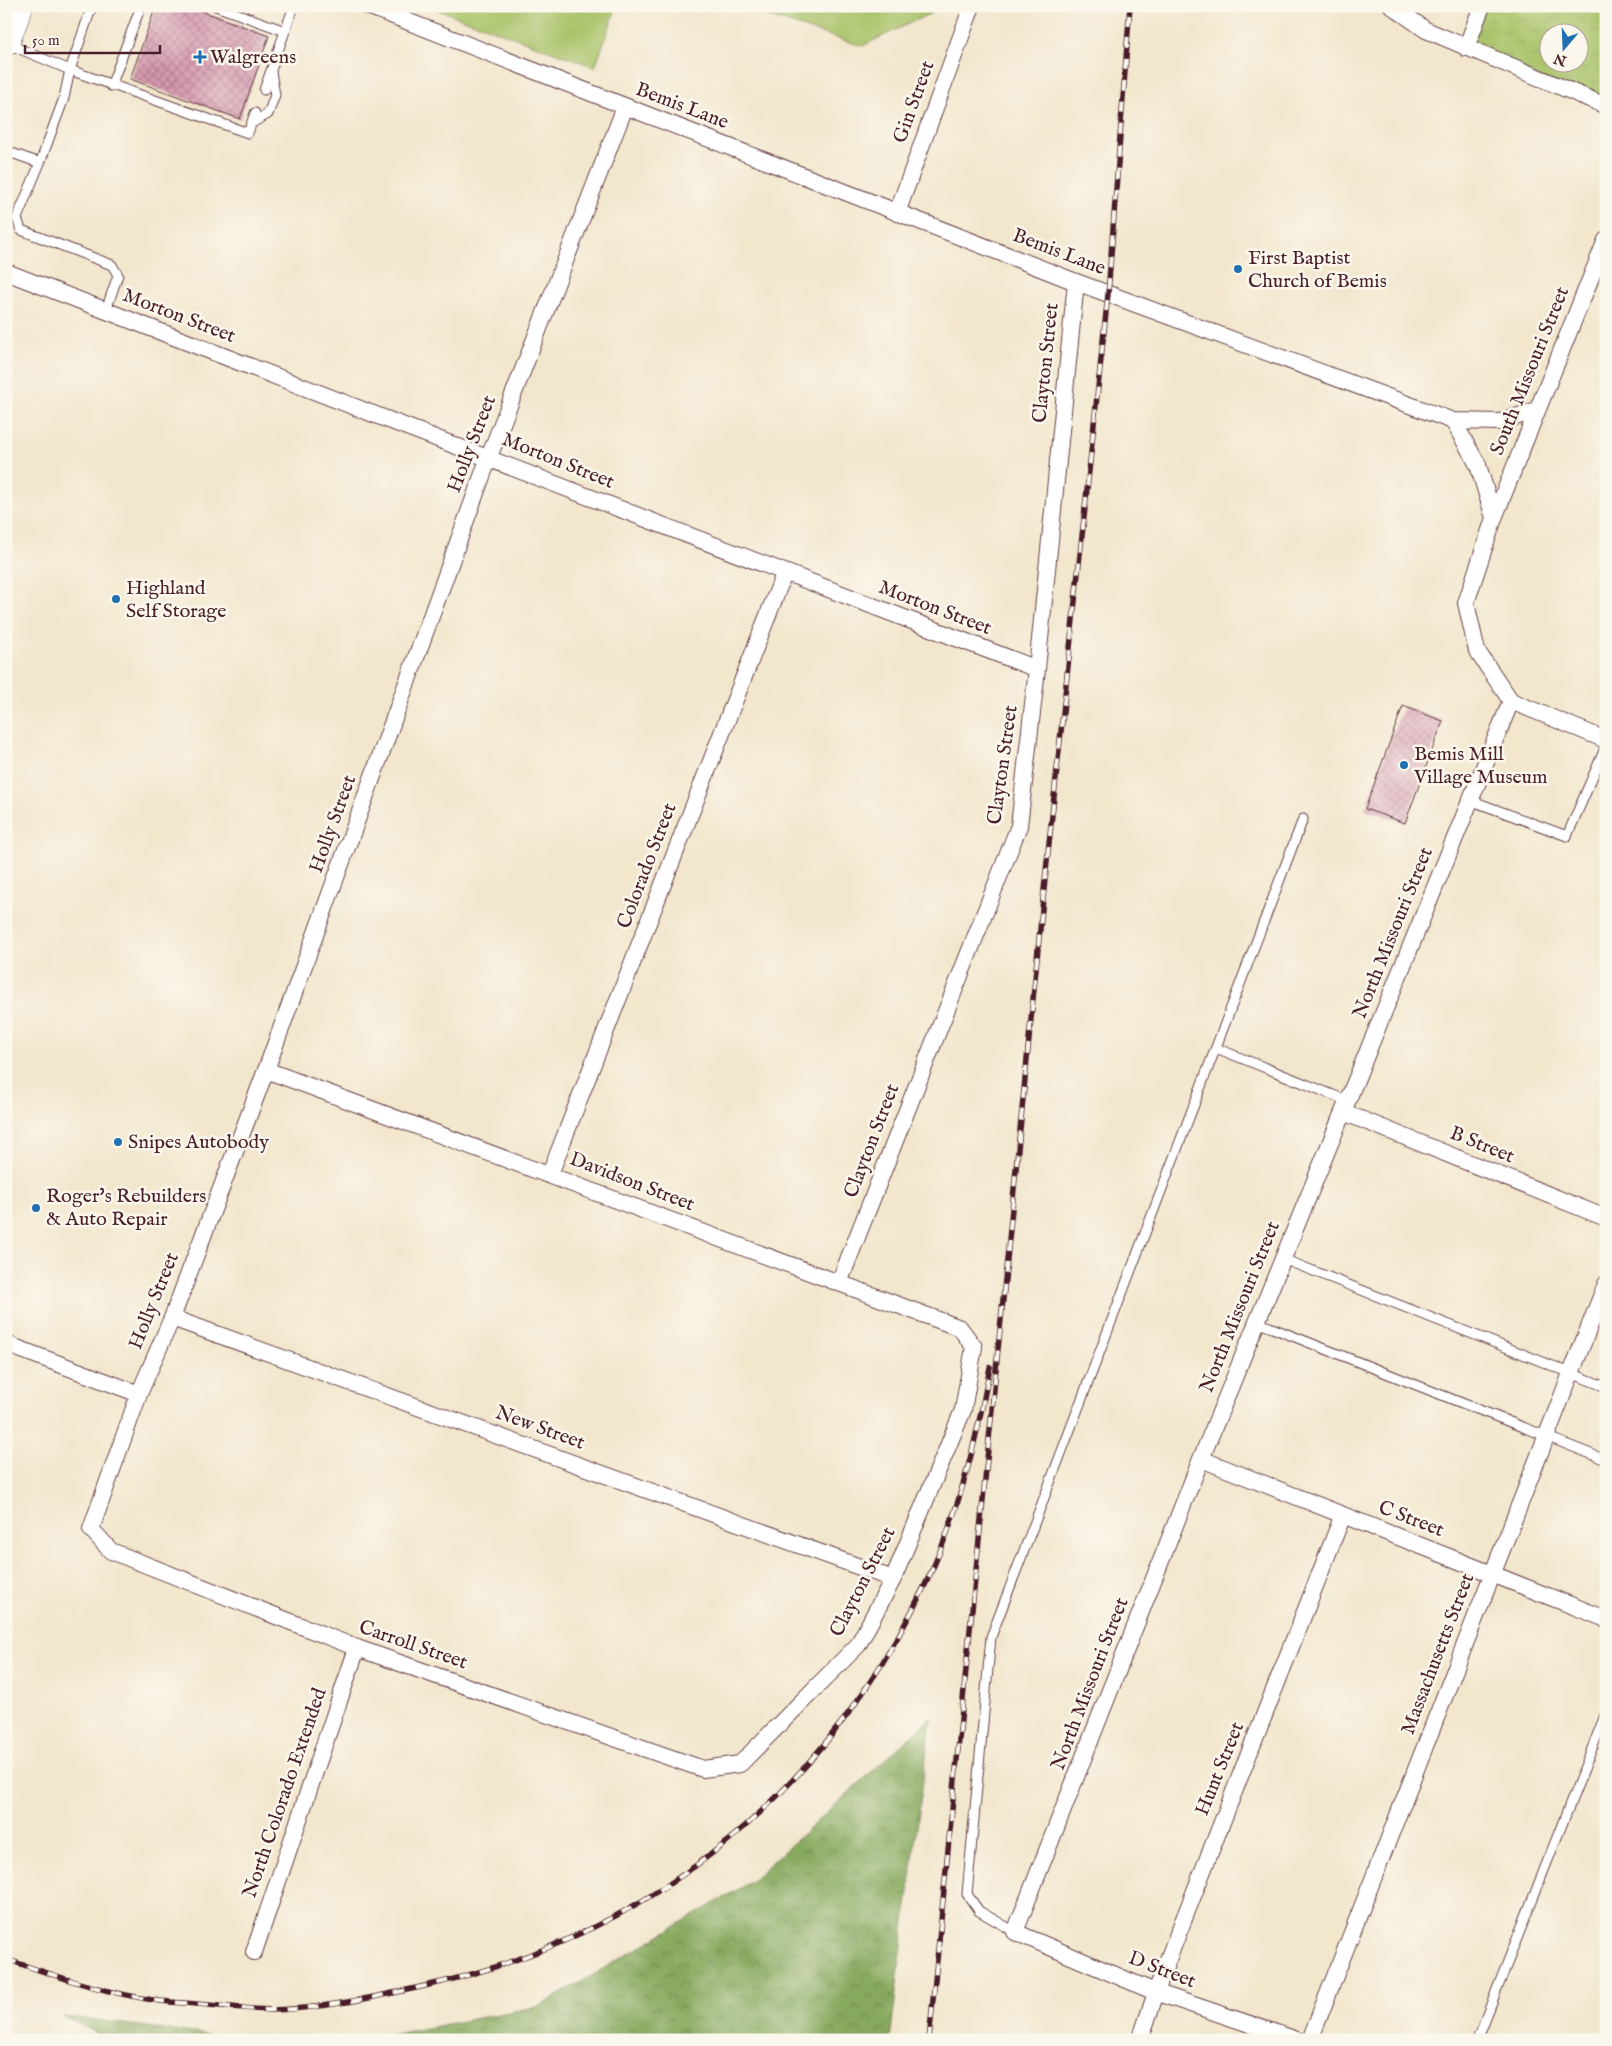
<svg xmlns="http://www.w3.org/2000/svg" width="1612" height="2046" font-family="'IM FELL English',serif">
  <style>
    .grass { fill: #a9c369; stroke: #7a714a }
    .forest { fill: url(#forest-crowns); stroke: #686444 }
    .park { fill: url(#park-tufts); stroke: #7a714a; fill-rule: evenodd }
    .building { fill: url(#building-cross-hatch) }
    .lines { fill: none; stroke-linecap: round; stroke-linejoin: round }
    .service-casing { stroke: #633d43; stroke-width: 11 }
    .minor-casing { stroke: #633d43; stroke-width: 18 }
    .trunk-casing { stroke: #633d43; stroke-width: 29 }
    .service { stroke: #fff; stroke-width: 9 }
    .minor { stroke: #fff; stroke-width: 16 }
    .trunk { stroke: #fff; stroke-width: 28 }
    .rail-casing { stroke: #4a1f2b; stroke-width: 5.5 }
    .rail { stroke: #fbf7ec; stroke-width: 4; stroke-dasharray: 11; stroke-linecap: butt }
    .poi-dot { fill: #1f6fb2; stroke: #fbf7ec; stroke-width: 2 }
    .labels { text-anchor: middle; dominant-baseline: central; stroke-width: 5; stroke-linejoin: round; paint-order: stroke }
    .poi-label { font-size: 20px; fill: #4a1f2b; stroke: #fbf7ec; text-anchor: start }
    .street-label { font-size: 20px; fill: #4a1f2b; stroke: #fbf7ec }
  </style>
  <defs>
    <pattern id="forest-crowns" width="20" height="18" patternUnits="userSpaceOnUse" patternTransform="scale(1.25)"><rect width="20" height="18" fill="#86a95d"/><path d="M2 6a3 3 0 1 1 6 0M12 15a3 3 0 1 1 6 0" fill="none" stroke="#70894d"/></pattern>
    <pattern id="park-tufts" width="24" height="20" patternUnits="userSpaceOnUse" patternTransform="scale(1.25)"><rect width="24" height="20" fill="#a9c369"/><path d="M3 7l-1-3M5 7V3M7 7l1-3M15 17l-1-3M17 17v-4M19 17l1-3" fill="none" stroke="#93a75b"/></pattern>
    <pattern id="building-cross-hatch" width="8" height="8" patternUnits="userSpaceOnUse" patternTransform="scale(1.25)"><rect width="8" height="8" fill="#d699af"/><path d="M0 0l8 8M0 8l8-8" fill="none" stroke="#b07c8f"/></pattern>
  </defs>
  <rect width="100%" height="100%" fill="#fbf7ec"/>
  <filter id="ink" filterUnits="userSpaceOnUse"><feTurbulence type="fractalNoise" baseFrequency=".02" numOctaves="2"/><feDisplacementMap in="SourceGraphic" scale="10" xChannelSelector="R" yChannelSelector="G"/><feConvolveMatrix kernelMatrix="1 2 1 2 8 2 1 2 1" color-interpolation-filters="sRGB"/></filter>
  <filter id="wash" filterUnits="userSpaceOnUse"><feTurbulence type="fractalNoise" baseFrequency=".0096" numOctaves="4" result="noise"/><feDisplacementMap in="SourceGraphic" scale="20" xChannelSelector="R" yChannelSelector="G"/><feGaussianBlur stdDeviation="1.12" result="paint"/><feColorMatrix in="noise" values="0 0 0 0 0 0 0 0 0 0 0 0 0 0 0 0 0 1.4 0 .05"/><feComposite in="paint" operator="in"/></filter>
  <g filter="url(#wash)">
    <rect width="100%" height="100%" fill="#f2e6cc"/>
    <path class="grass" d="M428,6H617L595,67Z
      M735,6H937L931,13L862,46Z"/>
    <path class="forest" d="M931,1718L890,2040H364L540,2006L750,1882Z
      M63,2016L249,2040H110Z"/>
    <path class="park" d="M1482,6H1606V105L1466,48ZM1550,32H1580V62H1550Z"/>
    <g id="blocks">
      <path class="building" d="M156,6H188L269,36L240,119L130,79Z
        M1403,706L1443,721L1405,823L1365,809Z"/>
    </g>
  </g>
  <g filter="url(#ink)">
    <use href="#blocks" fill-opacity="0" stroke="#633d43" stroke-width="1"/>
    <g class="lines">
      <g class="service-casing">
        <path id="service" d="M92,6L70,70L248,133L255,113
          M216,6L285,31
          M8,44L70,70L64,98L40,163
          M111,86L141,6
          M264,90L294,6
          M252,123L268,114L275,95L271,72
          M6,151L40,163L17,218L21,230L112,265L118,275L106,310
          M1470,800L1567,836L1606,746
          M1216,1048L1348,1101
          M1283,1259L1606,1387
          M1257,1322L1606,1460
          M1015,1932L979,1911L967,1894L991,1637L1303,819
          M1477,2040L1606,1713"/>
      </g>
      <g class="minor-casing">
        <path id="minor" d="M368,6L1076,282L1453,421L1478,465L1494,518L1466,603L1477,651L1511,701
          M1392,6L1426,30L1606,106
          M1466,48L1482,6
          M897,213L972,6
          M6,272C350,404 692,539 1037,669
          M1453,421L1500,422L1537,410
          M1494,518L1606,240
          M1511,701L1606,740
          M266,1070L960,1328L974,1347L963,1410L893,1579L858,1645L740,1764L703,1769L357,1648L111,1551L91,1529L139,1394L172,1318L266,1070L489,457L625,107
          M1343,1112L1606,1218
          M550,1174L784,574
          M839,1283L1019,826L1037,669L1076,282
          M172,1318L893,1579
          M6,1344L139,1394
          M1201,1459L1606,1619
          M254,1952L357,1648
          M1140,2040L1163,1972L1343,1515
          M1297,2040L1155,1992L1015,1932L1201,1459L1511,701
          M1310,2040L1606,1284"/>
      </g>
      <g class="trunk-casing">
        <path id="trunk" d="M6,41L19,6"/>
      </g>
      <use href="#service" class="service"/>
      <use href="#minor" class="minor"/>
      <use href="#trunk" class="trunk"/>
      <g class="rail-casing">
        <path id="rail" d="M6,1959C56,1976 107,1994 160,2001C179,2003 199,2004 219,2006C237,2007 255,2010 272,2010C319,2009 371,1998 416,1988C649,1938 823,1798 926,1583C959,1514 976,1442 990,1367
          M929,2040L1043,899L1108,294L1130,6"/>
      </g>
      <use href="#rail" class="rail"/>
    </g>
  </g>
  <g class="poi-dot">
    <path d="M197.5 49.5h5v5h5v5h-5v5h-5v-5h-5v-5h5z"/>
    <circle cx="1238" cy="269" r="5"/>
    <circle cx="116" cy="599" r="5"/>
    <circle cx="1404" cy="765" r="5"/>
    <circle cx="118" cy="1142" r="5"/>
    <circle cx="36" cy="1208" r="5"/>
  </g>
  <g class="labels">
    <g class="poi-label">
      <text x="210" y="57">Walgreens</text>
      <text x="1248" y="258">First Baptist<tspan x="1248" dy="23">Church of Bemis</tspan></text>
      <text x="126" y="588">Highland<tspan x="126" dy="23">Self Storage</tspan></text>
      <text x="1414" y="754">Bemis Mill<tspan x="1414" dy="23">Village Museum</tspan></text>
      <text x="128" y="1142">Snipes Autobody</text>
      <text x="46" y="1196">Roger's Rebuilders<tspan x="46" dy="23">&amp; Auto Repair</tspan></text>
    </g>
    <g class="street-label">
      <text transform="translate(914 102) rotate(-70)">Gin Street</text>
      <text transform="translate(682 106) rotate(21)">Bemis Lane</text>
      <text transform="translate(1059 252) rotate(21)">Bemis Lane</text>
      <text transform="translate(179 316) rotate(21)">Morton Street</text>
      <text transform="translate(1046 363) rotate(-84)">Clayton Street</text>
      <text transform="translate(1530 371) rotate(-68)">South Missouri Street</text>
      <text transform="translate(472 444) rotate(-69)">Holly Street</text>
      <text transform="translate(558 461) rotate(22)">Morton Street</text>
      <text transform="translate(935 608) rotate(21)">Morton Street</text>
      <text transform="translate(1003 765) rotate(-82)">Clayton Street</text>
      <text transform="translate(333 824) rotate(-70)">Holly Street</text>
      <text transform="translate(647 866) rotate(-69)">Colorado Street</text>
      <text transform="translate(1393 933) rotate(-68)">North Missouri Street</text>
      <text transform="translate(872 1141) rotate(-69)">Clayton Street</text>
      <text transform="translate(1482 1145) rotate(22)">B Street</text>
      <text transform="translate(632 1182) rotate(21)">Davidson Street</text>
      <text transform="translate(154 1301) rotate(-68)">Holly Street</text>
      <text transform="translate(1240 1307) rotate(-68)">North Missouri Street</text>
      <text transform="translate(540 1428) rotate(20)">New Street</text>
      <text transform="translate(1411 1519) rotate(21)">C Street</text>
      <text transform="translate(863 1582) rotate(-63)">Clayton Street</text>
      <text transform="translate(413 1645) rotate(19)">Carroll Street</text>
      <text transform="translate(1438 1654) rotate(-69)">Massachusetts Street</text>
      <text transform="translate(1090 1684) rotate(-69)">North Missouri Street</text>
      <text transform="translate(1220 1769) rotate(-68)">Hunt Street</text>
      <text transform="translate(285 1793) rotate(-71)">North Colorado Extended</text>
      <text transform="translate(1162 1970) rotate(21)">D Street</text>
    </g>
  </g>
  <rect width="1612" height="2046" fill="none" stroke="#fbf7ec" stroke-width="25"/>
  <g transform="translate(1564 48) rotate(199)"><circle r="24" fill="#fbf7ec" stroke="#b4a19f"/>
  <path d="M0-4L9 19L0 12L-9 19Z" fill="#1f6fb2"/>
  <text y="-8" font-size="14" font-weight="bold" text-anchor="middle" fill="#4a1f2b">N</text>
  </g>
  <path d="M25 45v8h135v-8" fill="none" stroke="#4a1f2b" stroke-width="2.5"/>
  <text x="32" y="45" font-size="15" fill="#4a1f2b" stroke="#fbf7ec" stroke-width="4" paint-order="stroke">50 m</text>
</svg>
